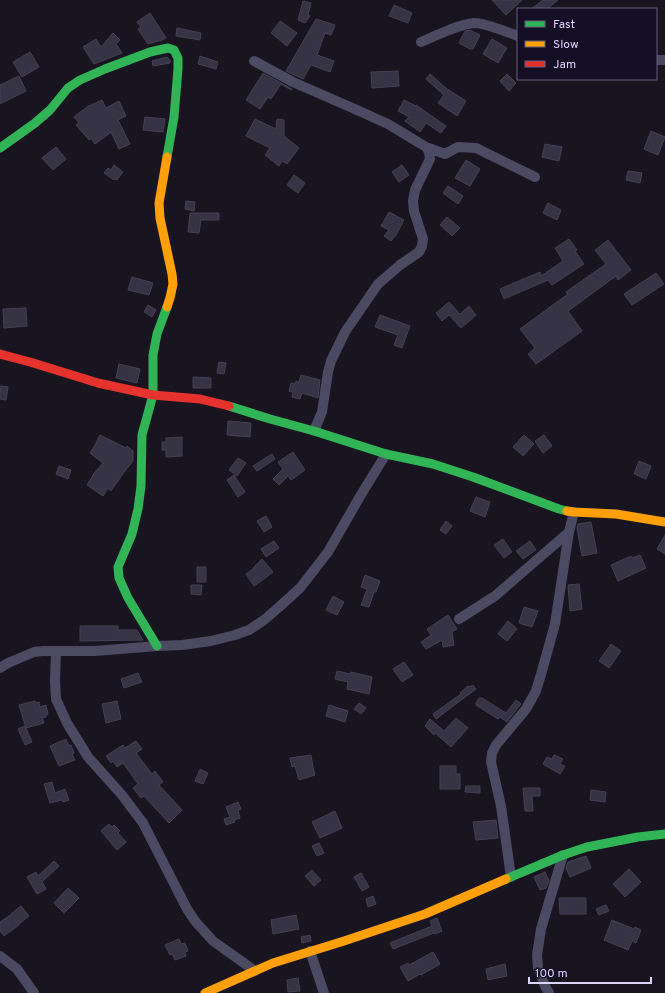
<svg xmlns="http://www.w3.org/2000/svg" width="665" height="993" font-family="Overpass,sans-serif">
  <style>
    .building { fill: #363344; stroke: #454055 }
    .lines { fill: none; stroke-linecap: round; stroke-linejoin: round }
    .street { stroke: #4c4962; stroke-width: 10 }
    .fast { stroke: #30b455; stroke-width: 9 }
    .slow { stroke: #ff9f0a; stroke-width: 9 }
    .jam { stroke: #e5322d; stroke-width: 9 }
  </style>
  <rect width="100%" height="100%" fill="#181521"/>
  <path class="building" d="M492,0H522L506,15Z
    M543,0H558L547,9H531Z
    M303,1L311,3L308,15L310,16L305,23L298,20Z
    M394,5L412,13L408,23L389,16Z
    M150,13L166,38L162,40L148,44L138,29L141,27L137,22Z
    M316,19L335,25L331,35L325,33L317,55L334,61L330,72L311,65L303,79L286,71Z
    M280,21L297,33L287,46L271,33Z
    M177,28L201,33L200,40L176,36Z
    M470,30L480,35L473,49H470L459,43L465,31Z
    M113,33L120,40L116,44L122,53L94,64L83,47L96,39L101,47Z
    M492,39L507,48L498,63L483,54Z
    M30,52L39,67L22,77L13,62Z
    M200,56L218,62L216,69L198,64Z
    M167,57L170,60V63L153,66L152,61Z
    M398,71L399,86L372,88L371,72Z
    M263,73L292,89L291,90L281,84L271,99L268,97L260,109L246,100Z
    M430,74L447,89L466,101L457,116L438,103L444,95L426,79Z
    M507,74L516,83L509,91L500,81Z
    M19,76L26,91L0,104V85Z
    M102,100L106,108L119,101L126,116L118,120L130,144L119,149L111,132L95,144L91,138L89,140L76,125L79,123L74,117L88,106H89Z
    M404,100L416,106V105L446,126L441,133L426,123L420,132L405,121L409,117L398,111Z
    M145,117L165,119L163,132L143,130Z
    M255,119L276,129L277,119L284,120V136L299,148L287,164L282,161L279,166L265,155L270,148L246,136Z
    M651,131L665,137L658,155L644,149Z
    M545,144L562,147L559,161L542,157Z
    M56,147L66,159L53,170L42,158Z
    M466,160L480,169L470,186L455,178Z
    M114,165L123,172L117,180L115,179L114,180L104,173L108,168L111,170Z
    M402,165L409,175L399,182L392,172Z
    M628,171L642,173L640,183L626,180Z
    M294,175L305,183L298,193L287,185Z
    M448,186L463,196L458,204L443,193Z
    M186,201L195,202L194,211L185,209Z
    M548,203L561,210L557,220L543,213Z
    M389,212L404,220L396,235L391,241L384,236L389,230L381,226Z
    M190,213H219V220H201L199,233L188,232Z
    M447,217L460,228L452,236L440,225Z
    M569,239L577,250L575,251L584,264L552,285L548,280L504,299L500,289L540,272L541,276L563,261L555,248Z
    M608,240L631,270L618,280L616,276L568,311L582,331L536,364L528,354L535,348L520,329L568,294L566,292L606,264L595,250Z
    M656,273L664,284L632,305L624,294Z
    M132,277L153,283L149,295L128,290Z
    M449,302L460,314L469,306L476,315L461,328L449,315L442,321L436,313Z
    M148,305L156,310L152,317L144,312Z
    M26,308L27,326L4,328L3,309Z
    M380,315L410,326L402,348L394,345L398,335L375,327Z
    M219,362L226,363L224,374L217,373Z
    M119,364L140,369L137,383L116,378Z
    M301,375L320,380L318,398L302,393L300,399L292,397L293,392L289,391L291,383L295,384L296,381L299,382Z
    M193,377L211,378V388H193Z
    M0,386L8,387L6,400L0,399Z
    M228,421L251,423L250,437L227,435Z
    M100,435L126,448L127,446L133,451V461L124,472L111,491L108,488L103,496L87,485L95,472L103,463L90,453L94,447Z
    M524,435L534,444L523,456L513,447Z
    M544,435L552,446L543,453L535,441Z
    M182,437V456L166,457V450H162V442H166V438Z
    M293,452L305,470L291,480L288,476L279,485L273,479L283,469L278,462Z
    M272,454L275,459L257,471L253,466Z
    M238,458L246,463L237,476L229,470Z
    M639,461L651,466L646,479L634,474Z
    M59,466L71,470L68,479L56,474Z
    M234,475L245,492L238,497L227,480Z
    M476,497L490,502L485,517L470,511Z
    M266,516L272,527L264,532L257,521Z
    M446,521L452,526L446,534L440,530Z
    M591,522L597,553L582,556L577,528L578,524Z
    M665,535V554L657,549Z
    M503,539L512,552L504,558L494,545Z
    M274,541L279,548L266,557L261,549Z
    M530,541L536,550L523,559L516,551Z
    M640,555L646,568L618,581L611,565L631,556L632,558Z
    M262,559L273,572L264,579L254,586L246,574L254,568V567Z
    M197,567H206V582H197Z
    M365,575L380,581L376,592H374L369,607L361,605L367,589L361,587Z
    M579,584L582,609L570,611L568,585Z
    M191,585H202L201,595L191,594Z
    M333,596L344,602L337,615L326,610Z
    M524,607L538,611L532,627L519,623Z
    M448,615L457,629L452,632L454,645L443,647L442,640L426,649L421,642L431,635L427,629Z
    M508,621L517,629L507,641L498,634Z
    M80,626H118V630H137L143,640L80,641Z
    M611,644L621,651L609,668L599,661Z
    M404,662L413,675L402,682L393,669Z
    M337,671L350,674L351,672L372,677L369,694L347,689L348,682L335,679Z
    M138,673L142,682L124,688L121,679Z
    M473,685L476,689L436,719L433,714L461,694L460,693L468,686L469,687Z
    M479,698H482L506,713L516,700L521,704L507,722L500,717L498,719L476,705V703Z
    M35,701L36,703L39,702L40,707L46,705L48,714L46,715V717L42,718L44,723L26,728L19,705Z
    M117,701L121,719L106,723L102,704Z
    M359,703L366,708L361,714L354,709Z
    M329,705L348,711L345,722L326,716Z
    M456,718L468,728L451,747L435,733L434,735L425,726L430,719L444,731Z
    M25,726L32,742L25,745L18,729Z
    M66,739L69,746L71,745L74,753L72,754L75,760L59,766L50,746Z
    M136,741L142,749L136,753L152,774L155,771L163,782L159,785L182,810L169,823L144,796L141,798L133,788L138,784L123,763L117,767L113,761L111,763L106,756L123,745L125,748Z
    M311,755L313,767L315,775L299,780L295,766L292,767L290,758Z
    M554,755L563,759L560,764L565,766L560,774L543,764L547,757L552,759Z
    M440,766H456V774H460V789H440Z
    M200,769L208,773L203,784L195,781Z
    M52,782L55,793L65,789L69,800L63,802L62,800L50,803L44,784Z
    M466,786H480V793L465,792Z
    M523,788H540V796H532L533,811H525Z
    M591,790L606,792L605,802L590,800Z
    M238,802L241,809L238,810L240,818L234,820L235,822L226,825L224,819L230,817L226,807Z
    M335,811L342,828L320,838L312,822Z
    M496,820L498,838L476,840L473,822Z
    M109,824L112,827L114,825L120,831L118,833L126,842L117,850L101,831Z
    M319,843L324,853L317,856L312,846Z
    M586,856L591,868L570,877L566,868L568,862Z
    M54,861L59,866L42,882L46,889L37,894L27,877L36,872L38,876Z
    M629,869L641,882L625,897L613,884Z
    M312,870L321,880L314,886L305,876Z
    M545,872L549,881L546,888L540,890L534,877Z
    M361,873L369,887L362,891L354,877Z
    M68,888L79,898L64,913L54,903Z
    M373,896L376,904L368,907L366,899Z
    M559,898H586V914H560Z
    M606,905L609,911L599,915L596,909Z
    M21,906L29,916L19,924V925L4,936L0,931V922L12,914V913Z
    M296,915L299,929L273,934L271,920Z
    M437,918L442,931L435,934L434,933L393,949L390,943L432,926L430,921Z
    M612,920L634,929L635,927L641,930L636,943L632,941L628,950L604,940Z
    M310,935L311,941L302,943L301,937Z
    M179,939L181,944L185,943L188,951L185,952L186,956L175,960L172,954L170,955L165,945Z
    M433,952L440,964L421,975L420,974L408,981L400,967L408,963L409,965Z
    M505,964L507,976L488,980L486,969Z
    M298,978L300,991L288,992L287,980Z"/>
  <g class="lines">
    <path class="street" d="M421,42C438,35 456,25 474,23C486,23 506,32 518,36
      M656,60H665
      M254,61L293,82L357,110L388,124L426,147L429,152L430,159L415,190L413,201L414,211L423,239L422,246L419,252L400,265L378,284L345,332L331,361L328,372L322,412L314,431
      M426,147L445,154L458,147L476,148L535,177
      M459,619L495,596L569,532
      M56,651L55,681L56,699L67,723L88,757L122,795L143,823L187,909L195,921L213,941L255,971
      M0,668L8,663L34,652L43,651H95L157,646L182,645L211,641L235,635L249,630L264,620L278,608L300,588L328,552L362,493L386,454
      M511,877L501,806L491,762L492,753L496,745L526,709L536,691L542,671L555,624L569,532L574,512
      M310,951L324,993
      M0,956L17,969L34,993
      M549,993L545,986L538,968L537,955L541,929L563,855"/>
    <path class="fast" d="M0,148L35,123L50,110L68,88L80,80L105,69L150,52L168,48L174,50L178,58V69L174,117L167,157
      M229,406L270,419L314,431L386,454L433,464L473,477L559,509L567,511
      M157,646L128,598L119,578L118,567L132,534L138,509L141,486L142,435L153,395V355L157,334L167,307
      M506,879L563,855L587,847L638,837L665,834"/>
    <path class="slow" d="M167,307L170,298L173,284L172,274L160,218L159,203L167,157
      M567,511L574,512L616,514L665,522
      M205,993L273,963L344,941L425,914L506,879"/>
    <path class="jam" d="M0,354L30,362L98,383L153,395L200,399L229,406"/>
  </g>
  <rect x="517" y="8" width="140" height="72" fill="#140f27" stroke="#645e7d"/>
  <rect x="525" y="21" width="20" height="6" fill="#30b455" stroke="#645e7d"/>
  <text x="553" y="28" font-size="12" fill="#dcd5ff">Fast</text>
  <rect x="525" y="41" width="20" height="6" fill="#ff9f0a" stroke="#645e7d"/>
  <text x="553" y="48" font-size="12" fill="#dcd5ff">Slow</text>
  <rect x="525" y="61" width="20" height="6" fill="#e5322d" stroke="#645e7d"/>
  <text x="553" y="68" font-size="12" fill="#dcd5ff">Jam</text>
  <path d="M529 977v6h122v-6" fill="none" stroke="#dcd5ff" stroke-width="2"/>
  <text x="535" y="977" font-size="12" fill="#dcd5ff" stroke="#140f27" stroke-width="3" paint-order="stroke">100 m</text>
</svg>
